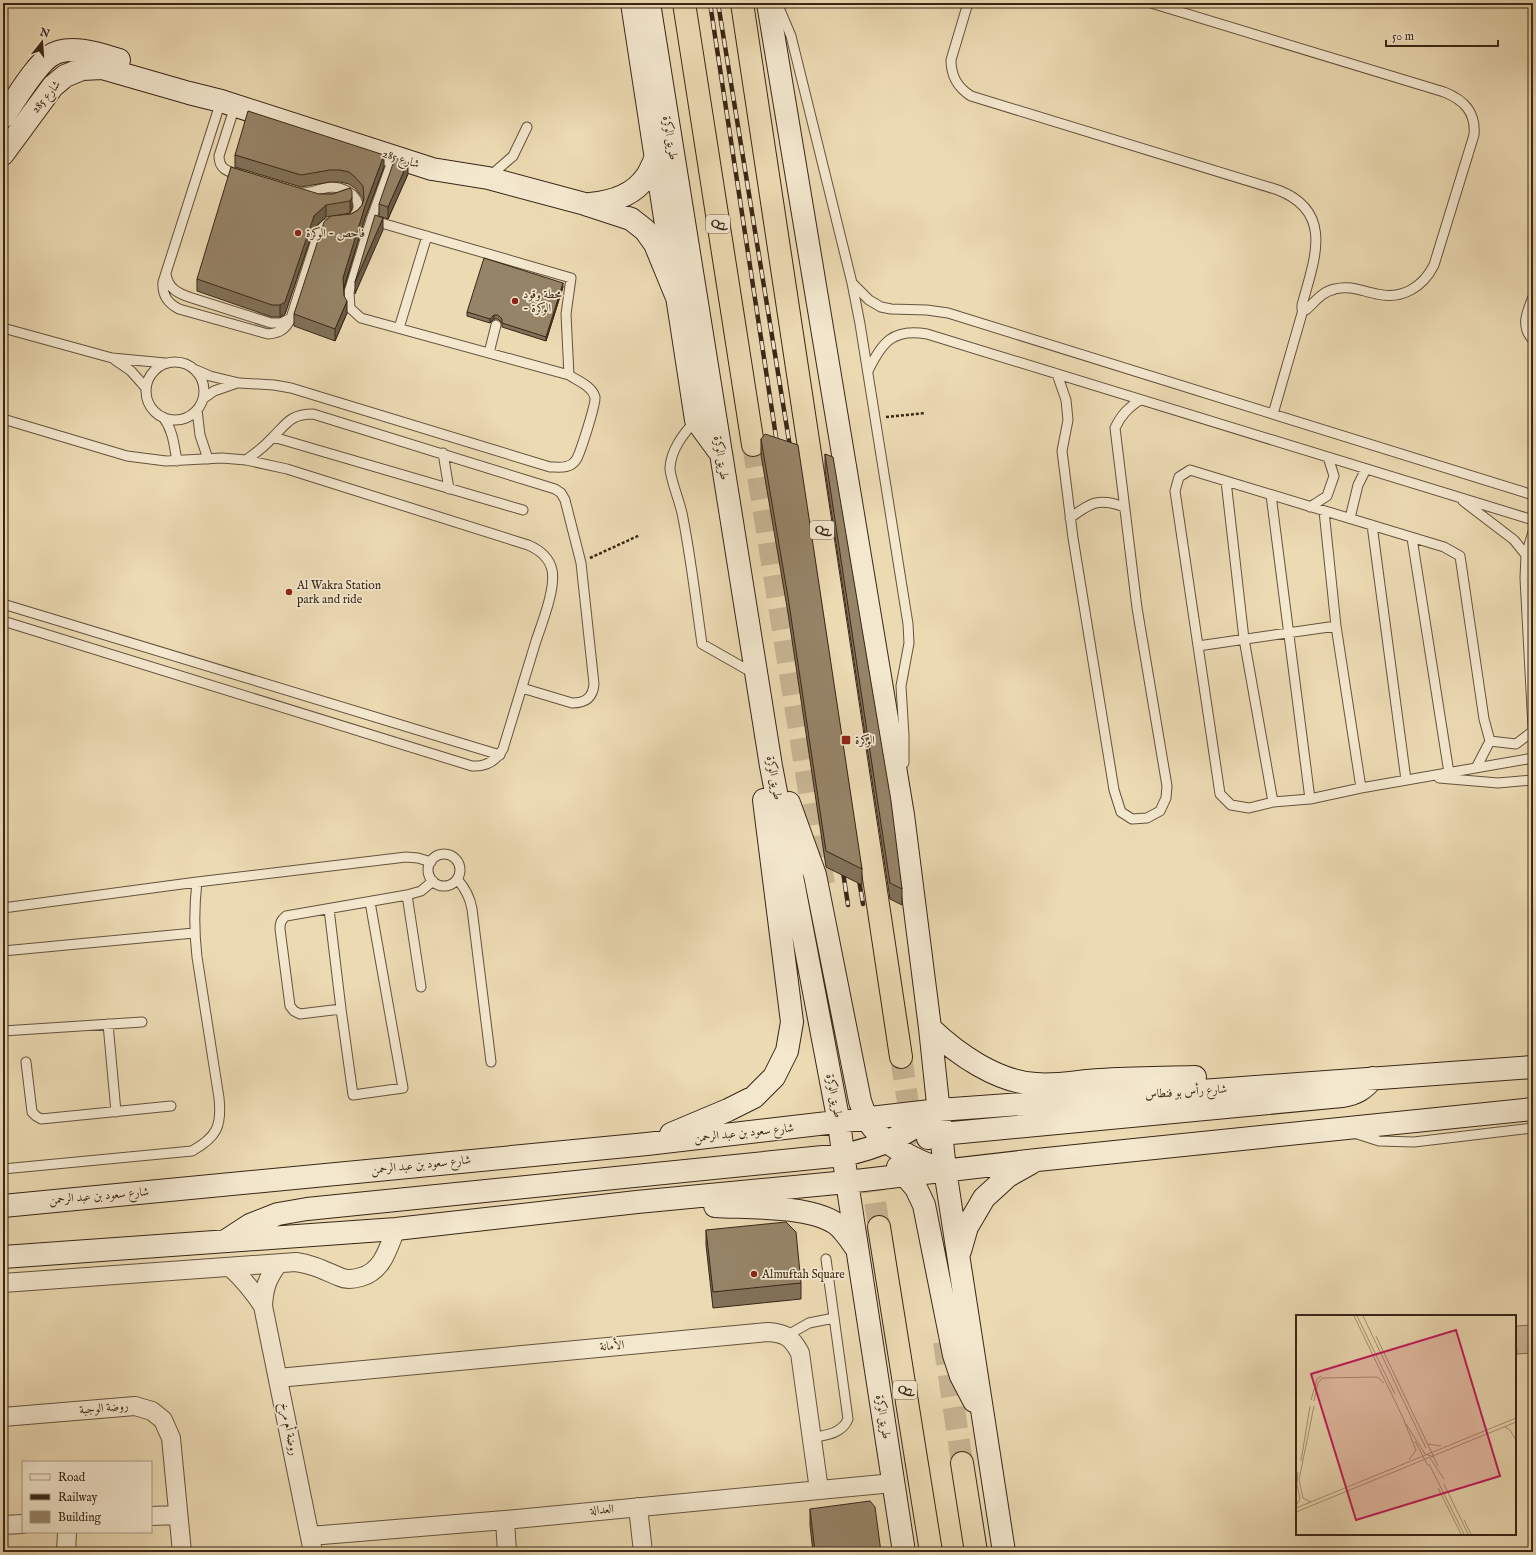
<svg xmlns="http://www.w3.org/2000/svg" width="1536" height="1555" font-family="'IM FELL English',Amiri,serif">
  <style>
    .green { fill: #cdbb98; stroke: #827057 }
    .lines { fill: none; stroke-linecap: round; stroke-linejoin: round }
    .highway-tunnel { stroke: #c8b694; stroke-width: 22; stroke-dasharray: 22 11; stroke-linecap: butt }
    .lane-casing { stroke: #65533d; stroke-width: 11 }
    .street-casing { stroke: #65533d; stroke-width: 20 }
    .secondary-casing { stroke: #382616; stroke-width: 24 }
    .highway-casing { stroke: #382616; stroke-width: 24 }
    .path { stroke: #382616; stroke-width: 2.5; stroke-dasharray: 3 2; stroke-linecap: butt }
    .lane { stroke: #f3e7ce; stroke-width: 9 }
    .street { stroke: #f3e7ce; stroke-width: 18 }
    .secondary { stroke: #f3e7ce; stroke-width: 22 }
    .highway { stroke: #ecdab3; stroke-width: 22 }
    .rail-casing { stroke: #382616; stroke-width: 4.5 }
    .rail { stroke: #f3e7ce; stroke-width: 3; stroke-dasharray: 9; stroke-linecap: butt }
    .wall { fill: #817259; stroke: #382616 }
    .shaded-wall { fill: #695c49; stroke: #382616 }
    .building { fill: #968468; stroke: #382616 }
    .poi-dot { fill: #8f2418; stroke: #f3e7ce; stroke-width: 1.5 }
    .labels { text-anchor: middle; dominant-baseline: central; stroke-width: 3.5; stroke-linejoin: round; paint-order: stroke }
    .shield { fill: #f3e7ce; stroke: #70604d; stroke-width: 1 }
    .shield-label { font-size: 11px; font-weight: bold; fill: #382616 }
    .street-label { font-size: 12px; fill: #382616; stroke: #f3e7ce }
    .poi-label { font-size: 12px; fill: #382616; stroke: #f3e7ce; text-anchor: start }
    .inset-road { fill: none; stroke: #a49274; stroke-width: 1 }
    .view { fill: #c2185b; fill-opacity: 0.15; stroke: #c2185b; stroke-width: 2 }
    .inset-edge { fill: none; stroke: #382616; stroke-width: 2 }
  </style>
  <rect width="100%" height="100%" fill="#ecdab3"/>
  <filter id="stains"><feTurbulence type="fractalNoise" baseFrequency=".005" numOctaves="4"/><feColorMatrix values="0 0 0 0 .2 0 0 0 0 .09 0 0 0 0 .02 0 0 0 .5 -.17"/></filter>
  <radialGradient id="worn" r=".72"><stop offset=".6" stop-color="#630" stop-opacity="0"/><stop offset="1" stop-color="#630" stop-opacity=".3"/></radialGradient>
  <path class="green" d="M1533,1325V1353L1517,1354L1515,1326Z"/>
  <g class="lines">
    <path class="highway-tunnel" d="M753,445L824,884
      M901,1057L919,1175
      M860,1105L879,1227
      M944,1342L962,1463"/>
    <g class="lane-casing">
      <path id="lane" d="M777,3L791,36L852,283L860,324L908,624L909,643L901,686L904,736V763
        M968,3L951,60C951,76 957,87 971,96L1278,190C1335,212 1314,260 1302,305V309L1306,310C1315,302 1321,292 1335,289C1350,285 1362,291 1377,294C1402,300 1423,287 1434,265L1474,135C1476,112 1464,100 1444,92L1151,3
        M221,101L163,282C162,295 167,303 179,309L268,334C280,333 286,329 291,318L319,231L326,224L334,222
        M235,106L219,156C219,170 229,172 240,175
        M394,156L371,220L349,292L350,308L361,318L569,375
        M489,177L513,156L527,127
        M302,193C314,193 322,187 333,187C351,188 369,205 350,220
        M166,274C168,289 179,294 192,298L271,323H281L291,318
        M853,284L869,300L881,307L891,309L927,310L948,313L1533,495
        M1533,297C1527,312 1520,326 1533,340
        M3,328L112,358L165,363
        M399,328L427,236
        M489,353L496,325
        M115,360L131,371L146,388
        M146 391a29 29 0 1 1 58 0a29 29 0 1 1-58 0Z
        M196,370L210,376L239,383L274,385L291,388L550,467C559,467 570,469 576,460C580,454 596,404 595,397C592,386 578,381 569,375L566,314L571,278L371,220
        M868,371C882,342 893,328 927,334L1533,520
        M1057,374L1066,400L1068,420L1062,451L1073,538L1114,790L1121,812L1132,819L1147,818L1160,811L1166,798L1167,786L1137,608L1115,428C1121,415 1128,408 1140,400
        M204,398L214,391L237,383
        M197,410L200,435L208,459
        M1273,414L1303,310
        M163,417C173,430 174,445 177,461
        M3,419L127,456L166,461L222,458L246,460L287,469L528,545C540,550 549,557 552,570C556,588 542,623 536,641C525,677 514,713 503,749C496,761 486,767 472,766L3,621
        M696,420C684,433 671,449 670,468C670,479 681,504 683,518C691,559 696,602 702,644L753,673
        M273,437L523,510
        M443,453L449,489
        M246,460C256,453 265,446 273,437C287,423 291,414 313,414L555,489L561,493L565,500L581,563L594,684C593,697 586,703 572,703L522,688
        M1226,481L1244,639L1273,802
        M1271,495L1310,799
        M1463,501L1514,540L1526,555L1525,578L1533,728
        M1310,507L1327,496L1334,476L1328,457
        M1324,511L1336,626
        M1070,518C1090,503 1099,497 1124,507
        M1350,518L1358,485L1366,469
        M1372,525L1406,780
        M1412,538L1449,773
        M1526,555L1533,532
        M3,604L500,755
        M1198,646L1336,626L1361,788
        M1490,741L1516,744L1533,731
        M1476,768L1490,741L1484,719L1460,556L1444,547L1226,481L1190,470L1179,477L1175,491L1220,794L1231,805L1249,808L1273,802L1310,799L1361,788L1533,758
        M1439,778L1498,783L1533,780
        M428 870a16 16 0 1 1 32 0a16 16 0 1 1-32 0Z
        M457,879C466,889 470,897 472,909L491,1062
        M407,895L421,987
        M3,908L197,882L406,857L418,858L431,862
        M329,909L341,1009L353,1095L403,1088L370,902
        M3,951L194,933
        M341,1009L300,1014L294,1011L290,1006L280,929C280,923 281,920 286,916L407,895L421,891L433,881
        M108,1024L116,1112
        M3,1031L142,1022
        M26,1062L32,1112L36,1116L41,1119L171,1106
        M1354,1133L1379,1141L1414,1142L1533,1128
        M3,1169L192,1151C217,1137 222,1126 219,1098L197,957C194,931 194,907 197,882
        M786,1336L809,1323L834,1318
        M811,1438C825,1435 842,1434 848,1419L826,1259"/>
    </g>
    <g class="street-casing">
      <path id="street" d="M278,1264C267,1279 264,1288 263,1306L313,1552
        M230,1267C243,1279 253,1291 263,1306
        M3,1283L296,1262C315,1265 323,1270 340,1277C346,1280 354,1279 361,1277C383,1271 388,1248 396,1229
        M278,1378L768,1332C786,1333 792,1338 800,1353L819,1490
        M3,1417L135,1406L152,1411L163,1420L171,1438L182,1552
        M638,1507L643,1552
        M151,1516L178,1515
        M505,1520L507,1552
        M3,1525L23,1524
        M310,1536L505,1520L893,1483
        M66,1552L67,1532"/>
    </g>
    <g class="secondary-casing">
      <path id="secondary" d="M632,3L696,420L718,450
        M649,3L771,766L839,1123L847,1182L904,1552
        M768,3L903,815L930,1028L945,1170L1004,1552
        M3,117C15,101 34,67 50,56C68,43 100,54 119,60
        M3,154L53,86L65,76L82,69L102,68L189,93L221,101L432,169L488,178L585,204L631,219L645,230L655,244L678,300
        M590,204C612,202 633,196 646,177C650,172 653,164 656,157
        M789,803L815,875L860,1101C862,1107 864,1113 867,1119C881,1144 915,1161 941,1169
        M930,1028C957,1054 997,1082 1036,1084C1057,1086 1079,1081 1100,1080C1131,1078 1163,1078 1195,1077
        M671,1134L728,1110L754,1097L774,1077L787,1051L792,1022L764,800
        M928,1138L941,1134L1342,1096C1356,1094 1364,1089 1373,1078
        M898,1167L916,1188L924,1205L954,1355L961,1376L974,1401
        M3,1206L647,1144L939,1110L1533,1067
        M715,1206C748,1208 807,1205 835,1223C844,1229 851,1241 857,1249
        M227,1240L250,1225L278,1214L307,1209L843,1155C879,1148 909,1134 938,1111
        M960,1251L967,1227L984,1198L1008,1176L1031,1163
        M3,1257L396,1229L637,1202L847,1182L1037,1160L1533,1109"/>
    </g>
    <g class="highway-casing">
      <path id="highway" d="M684,3L753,445
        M742,3L901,1057
        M879,1227L931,1552
        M962,1463L976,1552"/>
    </g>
    <path class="path" d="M886,417L925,413
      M590,558L640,535"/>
    <use href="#lane" class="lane"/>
    <use href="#street" class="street"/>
    <use href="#secondary" class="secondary"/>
    <use href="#highway" class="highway"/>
    <g class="rail-casing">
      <path id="rail" d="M710,3L778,450
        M718,3L791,453
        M842,865L848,905
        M858,874L863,904"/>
    </g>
    <use href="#rail" class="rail"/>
  </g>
  <path class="wall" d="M235,155L384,167L365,218L344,289V296L347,313L335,341L294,326V314L331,216L326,217L314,228L285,314L280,317H272L197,291V279L319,194H333L350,188L352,208L350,213L334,216L351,214L358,210L362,205L363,201V198L355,188L349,184L340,182H330L301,187L235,167Z
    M408,174L388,219L379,216V204Z
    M563,287L546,341L502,327V323L498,319H494L490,323L467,316V312Z
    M761,439L862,869V885L826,867L788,613L761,455Z
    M825,454L902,889V905L890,899L825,470Z
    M706,1230L801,1283V1299L713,1308L706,1245Z
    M810,1509L881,1552H813L810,1525Z"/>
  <path class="shaded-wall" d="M384,155V167L365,218L343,290V278L365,206Z
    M408,162V174L388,219V207Z
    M352,197V208L350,213V201Z
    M326,205V217L314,228L285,314L280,317V305L314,216Z
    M383,218V230L355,294V282Z
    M563,283V287L546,341V337Z
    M347,301V313L335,341V329Z
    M494,315V319L490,323V319Z"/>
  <path class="building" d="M248,111L384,155L365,206L343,278L344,296L347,301L335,329L294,314L324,222L331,216L351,214L358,210L362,205L364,199L363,186L355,177L349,172L340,170H330L301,175L235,155Z
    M395,158L408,162L388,207L379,204Z
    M231,167L319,194H333L350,188L352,191V197L350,201L326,205L314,216L285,302L280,305H272L197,279Z
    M375,215L383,218L355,282Z
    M484,258L563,283L546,337L502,323V319L498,315H494L490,319L467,312Z
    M765,434L798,445L862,869L826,851L788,597L761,439Z
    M825,454L833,457L891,801L902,889L890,883Z
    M786,1222L796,1232L801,1283L713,1292L706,1230Z
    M870,1501L875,1507L881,1552H815L810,1509Z"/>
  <g class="poi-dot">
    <circle cx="298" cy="233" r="4"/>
    <circle cx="515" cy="301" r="4"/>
    <circle cx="289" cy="592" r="4"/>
    <rect x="841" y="735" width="10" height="10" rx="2"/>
    <circle cx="754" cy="1274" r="4"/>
  </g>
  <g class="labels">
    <g class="shield">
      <rect x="706" y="215" width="24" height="18" rx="3"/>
      <rect x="810" y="521" width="24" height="18" rx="3"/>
      <rect x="893" y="1381" width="24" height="18" rx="3"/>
    </g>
    <g class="shield-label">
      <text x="718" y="224">Q7</text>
      <text x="822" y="530">Q7</text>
      <text x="905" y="1390">Q7</text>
    </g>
    <g class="street-label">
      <text transform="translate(46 97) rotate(-50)">شارع 285</text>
      <text transform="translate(670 138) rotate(81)">طريق الوكرة</text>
      <text transform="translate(401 159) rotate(18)">شارع 285</text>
      <text transform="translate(721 458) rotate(81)">طريق الوكرة</text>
      <text transform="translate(774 778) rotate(80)">طريق الوكرة</text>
      <text transform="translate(1186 1092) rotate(-4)">شارع رأس بو فنطاس</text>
      <text transform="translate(834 1096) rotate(79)">طريق الوكرة</text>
      <text transform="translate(744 1133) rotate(-6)">شارع سعود بن عبد الرحمن</text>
      <text transform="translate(421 1165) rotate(-6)">شارع سعود بن عبد الرحمن</text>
      <text transform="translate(99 1196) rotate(-5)">شارع سعود بن عبد الرحمن</text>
      <text transform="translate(612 1346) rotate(-5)">الأمانة</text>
      <text transform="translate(104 1408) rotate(-5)">روضة الوجبة</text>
      <text transform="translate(883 1417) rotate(81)">طريق الوكرة</text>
      <text transform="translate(289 1429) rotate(79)">روضة أم مرخ</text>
      <text transform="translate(602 1510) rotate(-5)">العدالة</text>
    </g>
    <g class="poi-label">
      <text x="306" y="233">فاحص - الوكرة</text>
      <text x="523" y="294">محطة وقود<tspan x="523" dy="14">- الوكرة</tspan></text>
      <text x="297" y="585">Al Wakra Station<tspan x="297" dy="14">park and ride</tspan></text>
      <text x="855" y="740">الوكرة</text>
      <text x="762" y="1274">Almuftah Square</text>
    </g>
  </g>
  <g transform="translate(1296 1315)">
    <rect width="220" height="220" fill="#ecdab3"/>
    <path class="inset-road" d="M58,1L109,107M61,1L99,79M67,1L130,133M80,21L142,151M15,85L21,64L25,61M18,86L22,68L26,63L81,62L88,68M108,106L120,135L113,145M110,109L129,139L138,142M209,112L214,115L220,125M119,126L132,151M132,129L145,131M134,143L148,164M5,146L14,91M133,149L168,219M148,169L172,219M142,173L165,219M15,187L7,183L3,165L18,91M0,191L4,184L1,169L2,157M0,193L220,103M0,197L220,107M168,205L175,219"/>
    <path class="view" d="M160,15L204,161L60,205L15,59Z"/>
    <rect width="220" height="220" class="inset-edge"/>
  </g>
  <rect width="1536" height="1555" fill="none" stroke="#ecdab3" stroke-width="16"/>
  <rect x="4" y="4" width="1528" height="1547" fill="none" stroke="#382616" stroke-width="2"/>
  <rect x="8" y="8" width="1520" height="1539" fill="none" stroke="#382616"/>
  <rect x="22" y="1461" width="130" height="72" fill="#f3e7ce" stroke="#a89a84"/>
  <rect x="30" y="1474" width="20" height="6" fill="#f3e7ce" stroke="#a89a84"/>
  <text x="58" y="1481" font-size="12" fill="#382616">Road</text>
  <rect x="30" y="1494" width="20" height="6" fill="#382616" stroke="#a89a84"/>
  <text x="58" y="1501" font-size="12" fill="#382616">Railway</text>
  <rect x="30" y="1511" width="20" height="12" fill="#968468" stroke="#a89a84"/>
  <text x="58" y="1521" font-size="12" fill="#382616">Building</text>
  <g transform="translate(42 42) rotate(17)" stroke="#f3e7ce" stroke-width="3" paint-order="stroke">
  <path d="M0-3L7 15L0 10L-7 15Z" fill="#382616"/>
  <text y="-6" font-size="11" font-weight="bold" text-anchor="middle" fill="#382616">N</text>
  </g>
  <path d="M1386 40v6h112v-6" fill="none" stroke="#382616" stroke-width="2"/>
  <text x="1392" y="40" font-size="12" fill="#382616" stroke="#f3e7ce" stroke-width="3" paint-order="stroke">50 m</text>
  <rect width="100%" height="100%" filter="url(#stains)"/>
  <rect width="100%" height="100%" fill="url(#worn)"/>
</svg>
